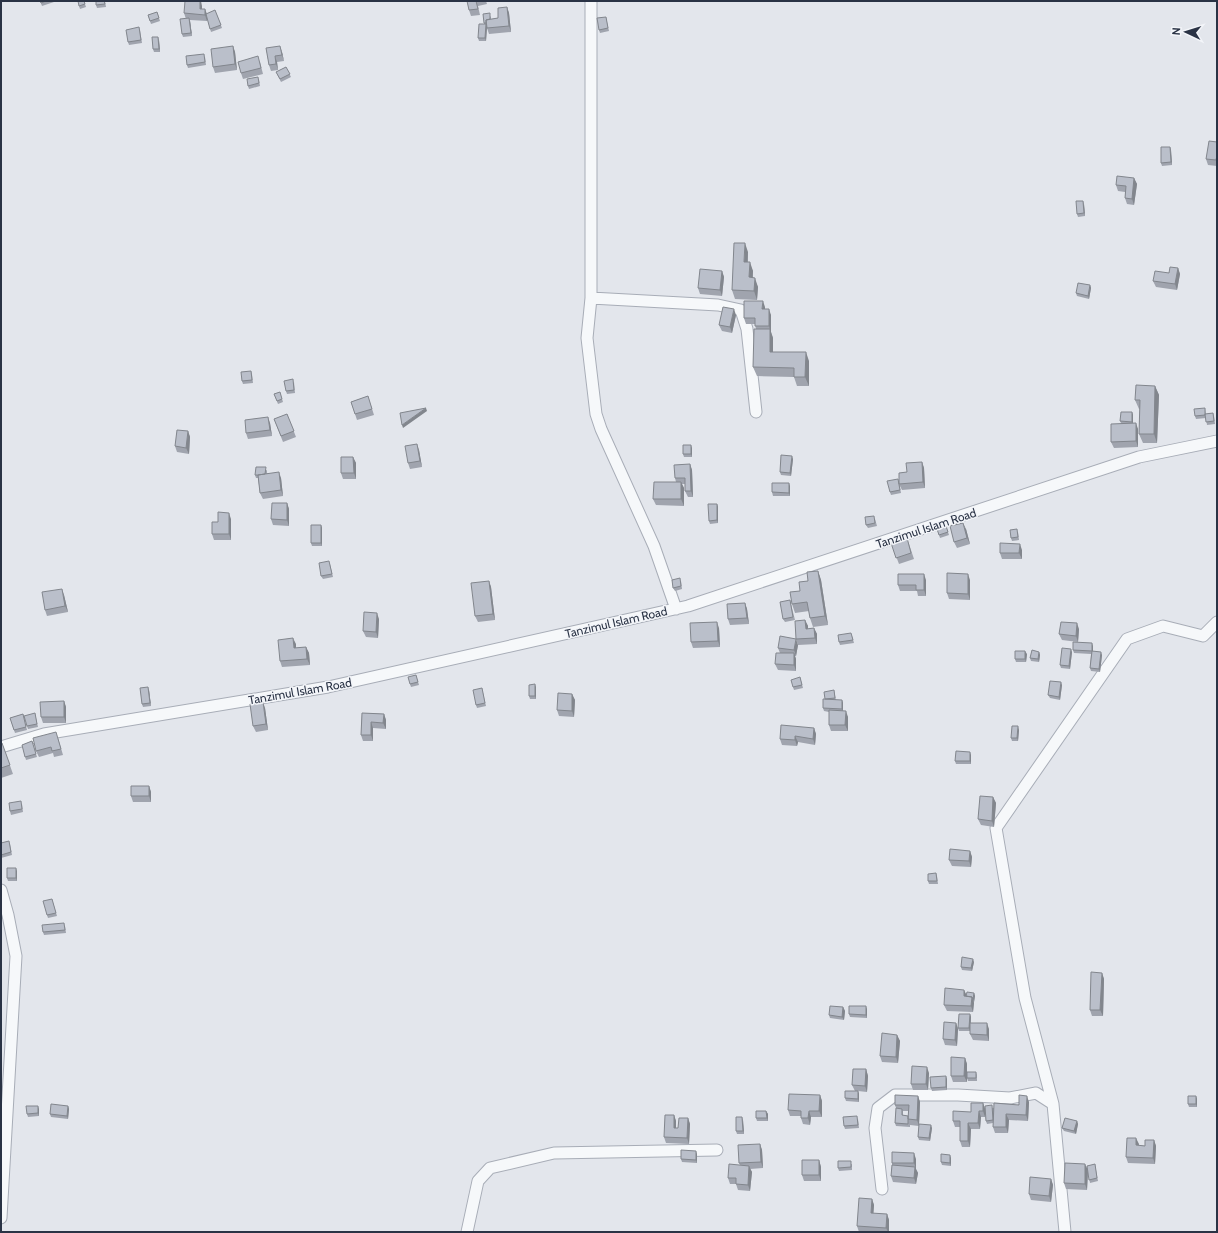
<svg xmlns="http://www.w3.org/2000/svg" width="1218" height="1233" font-family="Cabin,sans-serif">
  <style>
    .lines { fill: none; stroke-linecap: round; stroke-linejoin: round }
    .minor-casing { stroke: #a8adb7; stroke-width: 13 }
    .minor { stroke: #f6f8fa; stroke-width: 11 }
    .wall { fill: #a0a4ae; fill-rule: evenodd }
    .shaded-wall { fill: #82868d }
    .building { fill: #babfca; stroke: #82868d }
    .labels { text-anchor: middle; dominant-baseline: central; stroke-width: 3; stroke-linejoin: round; paint-order: stroke }
    .street-label { font-size: 12px; fill: #2a3345; stroke: #f3f5f9 }
  </style>
  <rect width="100%" height="100%" fill="#e3e6ec"/>
  <g class="lines">
    <g class="minor-casing">
      <path id="minor" d="M591,1V298L587,338L596,414L601,429L654,546L676,609
        M591,298L718,305L741,310L747,329L756,412
        M1,747L44,734L328,687L688,606L1139,457L1217,441
        M1,890L8,915L16,956L1,1218
        M882,1189L875,1128L878,1108L895,1095H958L1010,1098L1036,1093L1053,1104
        M467,1232L478,1181L490,1168L554,1153L717,1150
        M1065,1232L1053,1104L1025,998L996,828L1127,639L1163,626L1203,636L1217,622"/>
    </g>
    <use href="#minor" class="minor"/>
  </g>
  <path class="wall" d="M40,1H54V2L42,6Z
    M84,1L86,7L80,9L79,6Z
    M105,1L106,7L97,8L96,5Z
    M467,1H486L487,4L478,6L480,15L471,16L469,10Z
    M202,6V9H205L207,14L215,10L222,28L211,32L207,18V21L190,20L192,36L183,37L182,34L186,19L184,13Z
    M507,7L509,13L511,32L489,34L487,28L486,41H479L478,38L484,24V23L491,16V19L498,18Z
    M157,12L160,21L151,24L148,15Z
    M606,17L609,31L600,33L599,30Z
    M139,27L140,30L142,43L129,45L128,42Z
    M159,40L160,52H154L153,49Z
    M233,46L235,52L237,70L215,73L213,67Z
    M266,48L282,52L284,61L277,62L278,70L271,71L269,65Z
    M205,57L206,65L188,68L187,65Z
    M260,62L263,74L243,79L241,73Z
    M286,67L291,77L281,82L276,72Z
    M259,80L260,86L249,89L248,86Z
    M1217,142V166L1208,165L1206,159Z
    M1170,147L1171,150L1172,165L1162,166L1161,163Z
    M1134,178L1137,184L1134,205L1127,204L1125,198V192L1118,191L1116,185Z
    M1084,204L1085,216L1078,217L1077,214Z
    M748,252V262L753,271V277L758,287L757,300L735,299L732,290Z
    M1178,268L1180,274L1177,290L1156,287L1153,281Z
    M722,271L724,277L722,296L700,294L698,288Z
    M1090,285L1091,288L1089,299L1077,296L1076,293Z
    M765,307V309L771,315V332L773,338V352L809,361V386H797L794,377L757,376L753,367L756,329L755,324H746L744,318Z
    M736,315L732,333L722,331L719,325Z
    M251,371L252,374L253,383L243,384L242,381Z
    M294,382L295,393L287,394L286,391Z
    M1155,386L1159,395L1157,443H1143L1139,434L1140,409H1139L1135,400Z
    M280,392L283,402L278,404L274,394Z
    M368,396L374,415L357,420L351,402Z
    M1205,408L1206,414L1213,413L1214,416L1215,424L1207,425L1206,418L1196,419L1195,416Z
    M1132,412L1133,415V423L1138,429V447L1114,448L1111,442L1121,423L1120,421Z
    M287,414L296,437L283,442L274,419Z
    M270,423L272,436L248,439L246,433Z
    M188,431L190,437L189,454L177,452L175,446Z
    M692,448V457H684L683,454Z
    M419,450L422,467L410,469L408,463Z
    M353,457L356,463V479H343L341,473Z
    M793,459L791,476L781,475L780,472Z
    M922,462L924,468L925,488L902,490L899,484L907,472Z
    M690,464L692,470L693,497H688L685,491V484H682L684,488V506L656,505L653,499L676,482L675,478Z
    M267,470V473L281,478L283,496L263,499L260,493L258,478H256L255,475Z
    M899,482L901,493L891,495L890,492Z
    M790,486V496H773L772,492Z
    M287,503L289,509V526L273,525L271,519Z
    M717,504L718,507V523L710,524L709,521Z
    M231,519V540H214L212,534Z
    M875,519L877,526L868,528L866,525Z
    M945,523L949,535L940,538L936,526Z
    M321,525L322,528V546H312L311,543Z
    M966,529L970,544L957,548L954,542Z
    M1018,532L1019,540L1012,541L1011,538Z
    M907,538L914,559L899,564L891,543Z
    M1022,550V559H1002L1000,553Z
    M330,564L333,577L323,579L321,576Z
    M818,571L821,580L828,625L813,627L810,618L809,611L795,613L792,604L800,591L808,581Z
    M926,580V596H918L917,591H900L898,585Z
    M970,580V600L949,599L947,593Z
    M489,581L491,587L495,620L478,622L475,616Z
    M681,581L682,589L675,591L673,588Z
    M64,595L68,612L47,616L45,610Z
    M790,600L795,620L785,622L783,619Z
    M745,603L747,609L749,624L730,625L728,619Z
    M379,619L378,638L366,637L363,631Z
    M805,620L808,626V629L814,628L817,634V644L798,645L796,639Z
    M719,628L720,647L693,648L691,642Z
    M1079,629L1078,642L1062,640L1059,634Z
    M852,636L854,643L840,645L839,642Z
    M296,644V648L306,647L309,653L310,665L282,667L280,661Z
    M798,645L796,656H795L796,659V671L778,670L775,664L780,653L778,648Z
    M1093,646V651L1102,655L1100,672L1091,671L1090,668L1091,654L1074,653L1073,650Z
    M1039,652L1040,655L1039,662L1031,661L1030,658Z
    M1072,652L1070,669L1061,668L1060,665Z
    M1027,654L1026,662H1016L1015,659Z
    M416,675L419,685L411,687L410,684Z
    M800,677L803,688L794,690L793,687Z
    M1062,685L1060,700L1050,698L1048,695Z
    M536,687V699H530L529,696Z
    M482,688L486,706L477,708L476,705Z
    M149,690L151,706L143,707L142,704Z
    M834,690L836,700H842L843,703V711L848,717V731H831L829,725V712L824,711L823,708L825,699Z
    M572,694L575,700L574,717L559,716L557,710Z
    M64,701L66,707V723H43L41,717Z
    M265,708L268,730L256,732L253,726Z
    M35,713L38,727L28,729L27,726Z
    M362,713L384,714L386,720V729L373,728V741H363L361,735Z
    M23,714L27,730L15,733L10,718Z
    M814,728L816,734L815,745L798,742L797,746L782,745L780,739Z
    M1019,730L1018,741H1012L1011,738Z
    M58,738L63,755L54,757L53,753L39,757L36,751Z
    M32,741L37,757L26,760L22,745Z
    M2,743L13,774L1,778V744Z
    M971,755V764H956L955,761Z
    M149,786L151,792V802H133L131,796Z
    M993,797L996,803L994,827L981,825L978,819Z
    M22,804L23,812L11,815L10,811Z
    M1,843L10,844L12,855L1,858Z
    M970,851L972,857L971,867L952,866L949,860Z
    M17,871V881H8L7,878Z
    M936,873L937,876L938,884H929L928,881Z
    M52,899L57,916L48,918L47,915Z
    M65,926L66,933L44,935L43,932Z
    M974,962L972,971L962,970L961,967Z
    M1102,973L1104,979L1103,1016H1092L1090,1010Z
    M964,990L966,995L974,993L975,996L974,1002L973,1012L947,1011L944,1005Z
    M843,1007L845,1011L844,1020L830,1018L829,1015Z
    M867,1009V1018L850,1017L849,1014Z
    M970,1014L971,1017V1023L989,1029V1041L973,1040L970,1034V1031H959L958,1028Z
    M956,1023L958,1029L957,1046L945,1045L943,1039Z
    M897,1035L900,1041L898,1063L882,1062L880,1056Z
    M965,1058L967,1064V1072H976L977,1075V1081H968L967,1078V1072V1082H953L951,1076Z
    M866,1069L868,1076L867,1092L858,1091L859,1094V1102L846,1101L845,1098L855,1091L852,1085Z
    M929,1073L928,1090H913L911,1084Z
    M947,1079V1090L932,1091L931,1088Z
    M820,1095L822,1101V1117H811L810,1125L803,1124L801,1118V1116H790L788,1110Z
    M918,1096L920,1102L919,1124L932,1128L930,1141L919,1140L918,1137L919,1126L910,1125V1124V1127L896,1126L895,1123L896,1108L895,1105ZM903,1111H908V1116L903,1115Z
    M1196,1096L1197,1099V1107H1189L1188,1104Z
    M1029,1102L1028,1121L1009,1120L1008,1133H995L993,1127V1123L987,1124L986,1121L985,1113V1117H981L980,1129H971L970,1147H962L960,1141V1127H955L953,1121L971,1112L983,1103L985,1108H994V1111Z
    M68,1106L69,1109L68,1119L51,1117L50,1114Z
    M39,1109V1116L28,1117L27,1114Z
    M766,1111L768,1114V1121H757L756,1118Z
    M674,1115L676,1121V1128H678L688,1118L690,1124L689,1144L666,1143L664,1137Z
    M858,1119L859,1128L845,1129L844,1126Z
    M743,1120L744,1134H737L736,1131Z
    M1077,1121L1078,1124L1076,1134L1064,1131L1062,1128Z
    M1154,1140L1156,1146L1155,1164L1128,1163L1126,1157L1139,1144L1138,1145L1145,1146Z
    M760,1144L762,1150L763,1168L750,1169L752,1172L750,1191L738,1190L736,1184H730L728,1178L740,1165L739,1163Z
    M697,1154V1163L682,1162L681,1159Z
    M951,1158V1166L942,1165L941,1162Z
    M916,1159V1169L918,1173L916,1184L893,1182L891,1176L892,1165V1163Z
    M819,1160L821,1167V1181H804L802,1175Z
    M852,1164V1170L839,1171L838,1168Z
    M1095,1164L1098,1181L1090,1183L1088,1172L1087,1190L1066,1189L1064,1183L1087,1168Z
    M1051,1179L1053,1185L1051,1202L1031,1200L1029,1194Z
    M872,1199L874,1205L873,1214H887L889,1220V1232H859L857,1226Z"/>
  <path class="shaded-wall" d="M200,1H201L202,6V15L200,9Z
    M507,7L509,13L511,32L509,26Z
    M205,9L207,15V21L205,15Z
    M189,18L190,21L192,36L191,33Z
    M486,24L487,27L486,41L485,38Z
    M158,37L159,40L160,52L159,49Z
    M233,46L235,52L237,70L235,64Z
    M280,46L282,52L284,61L282,55Z
    M275,56L277,62L278,70L276,64Z
    M1170,147L1171,150L1172,165L1171,162Z
    M1134,178L1137,184L1134,205L1132,199Z
    M1083,201L1084,204L1085,216L1084,213Z
    M745,243L748,252L747,271L744,262Z
    M750,262L753,271L752,286L749,277Z
    M1178,268L1180,274L1177,290L1175,284Z
    M722,271L724,277L722,296L720,290Z
    M755,278L758,287L757,300L754,291Z
    M1090,285L1091,288L1089,299L1088,296Z
    M763,301L765,307V315L762,309Z
    M734,309L736,315L732,333L730,327Z
    M769,309L771,315V332L773,338V361L770,352V330L769,326Z
    M806,352L809,361V386L805,377Z
    M1155,386L1159,395L1157,443L1154,434Z
    M426,408L427,411L403,428L402,425Z
    M1132,412L1133,415V425L1132,422Z
    M268,417L270,423L272,436L270,430Z
    M1136,423L1138,429V447L1136,441Z
    M188,431L190,437L189,454L186,448Z
    M417,444L419,450L422,467L420,461Z
    M691,445L692,448V457L691,454Z
    M792,456L793,459L791,476L790,473Z
    M353,457L356,463V479L354,473Z
    M922,462L924,468L925,488L923,482Z
    M690,464L692,470L693,497L691,491Z
    M279,472L281,478L283,496L281,490Z
    M681,482L684,488V506L681,499Z
    M789,483L790,486V496L789,493Z
    M287,503L289,509V526L287,520Z
    M717,504L718,507V523L717,520Z
    M229,513L231,519V540L229,534Z
    M963,523L966,529L970,544L967,538Z
    M321,525L322,528V546L321,543Z
    M1020,544L1022,550V559L1019,553Z
    M818,571L821,580L828,625L825,616Z
    M924,574L926,580V596L924,590Z
    M968,574L970,580V600L968,594Z
    M489,581L491,587L495,620L493,614Z
    M62,589L64,595L68,612L65,606Z
    M745,603L747,609L749,624L747,618Z
    M377,613L379,619L378,638L376,632Z
    M805,620L808,626V635L806,629Z
    M717,622L719,628L720,647L718,641Z
    M1077,623L1079,629L1078,642L1076,636Z
    M814,628L817,634V644L815,638Z
    M293,638L296,644V654L294,648Z
    M796,639L798,645L796,656L794,650Z
    M1092,643L1093,646V654L1092,651Z
    M306,647L309,653L310,665L307,659Z
    M1071,649L1072,652L1070,669L1069,666Z
    M1025,651L1027,654L1026,662L1025,659Z
    M1039,652L1040,655L1039,662L1038,659Z
    M1101,652L1102,655L1100,672L1099,669Z
    M794,653L796,659V671L794,665Z
    M1061,682L1062,685L1060,700L1059,697Z
    M535,684L536,687V699L535,696Z
    M148,687L149,690L151,706L150,703Z
    M572,694L575,700L574,717L572,711Z
    M842,700L843,703V712L842,709Z
    M64,701L66,707V723L64,717Z
    M263,702L265,708L268,730L266,724Z
    M846,711L848,717V731L845,725Z
    M384,714L386,720V729L383,723Z
    M371,722L373,728V741L371,735Z
    M1018,726L1019,730L1018,741L1017,738Z
    M814,728L816,734L815,745L813,739Z
    M795,736L798,742L797,746L795,740Z
    M970,752L971,755V764L970,761Z
    M149,786L151,792V802L149,796Z
    M993,797L996,803L994,827L992,821Z
    M970,851L972,857L971,867L969,861Z
    M16,868L17,871V881L16,878Z
    M973,959L974,962L972,971L971,968Z
    M1102,973L1104,979L1103,1016L1100,1010Z
    M964,990L967,996V998L964,996Z
    M974,993L975,996L974,1002L973,999Z
    M972,997L974,1003L973,1012L971,1006Z
    M866,1006L867,1009V1018L866,1015Z
    M843,1007L845,1011L844,1020L842,1017Z
    M970,1014L971,1017L970,1031L969,1028Z
    M956,1023L958,1029L957,1046L955,1040Z
    M987,1023L989,1029V1041L987,1035Z
    M897,1035L900,1041L898,1063L896,1057Z
    M965,1058L967,1064V1082L964,1076Z
    M927,1067L929,1073L928,1090L926,1084Z
    M866,1069L868,1076L867,1092L865,1086Z
    M946,1076L947,1079V1090L946,1087Z
    M858,1091L859,1094V1102L858,1099Z
    M820,1095L822,1101V1117L819,1111Z
    M918,1096L920,1102L919,1126L917,1120Z
    M1027,1096L1029,1102L1028,1121L1026,1115Z
    M1196,1096L1197,1099V1107L1196,1104Z
    M983,1103L985,1109V1117L983,1111Z
    M38,1106L39,1109V1116L38,1113Z
    M68,1106L69,1109L68,1119L67,1116Z
    M766,1111L768,1114V1121L767,1118Z
    M809,1111L811,1117L810,1125L808,1118Z
    M979,1111L981,1117L980,1129L978,1123Z
    M1006,1114L1009,1120L1008,1133L1006,1127Z
    M674,1115L676,1121V1134L674,1128Z
    M742,1117L743,1120L744,1134L743,1131Z
    M688,1118L690,1124L689,1144L687,1138Z
    M1077,1121L1078,1124L1076,1134L1074,1131Z
    M968,1123L971,1129L970,1147L968,1141Z
    M931,1125L932,1128L930,1141L929,1138Z
    M1136,1138L1139,1144L1138,1151L1136,1145Z
    M1154,1140L1156,1146L1155,1164L1153,1158Z
    M760,1144L762,1150L763,1168L761,1162Z
    M696,1151L697,1154V1163L696,1160Z
    M914,1153L916,1159V1169L914,1163Z
    M950,1155L951,1158V1166L950,1163Z
    M819,1160L821,1167V1181L819,1175Z
    M1085,1164L1088,1170L1087,1190L1085,1184Z
    M749,1166L752,1172L750,1191L748,1185Z
    M915,1167L918,1173L916,1184L914,1178Z
    M1051,1179L1053,1185L1051,1202L1049,1196Z
    M872,1199L874,1205L873,1220L871,1213Z
    M887,1214L889,1220V1232H888L886,1228Z"/>
  <path class="building" d="M40,1H46L41,3Z
    M78,1H84L85,4L79,6Z
    M96,1H104L105,4L96,5Z
    M185,1H200V9H205V15L184,13Z
    M467,1H476L478,9L469,10Z
    M507,7L509,26L487,28L486,20L498,18V8Z
    M215,10L221,25L210,29L206,14Z
    M157,12L159,18L150,21L148,15Z
    M490,13V19L486,20V23H484L483,14Z
    M606,17L608,28L599,30L597,18Z
    M189,18L191,33L182,34L180,19Z
    M479,24H486L485,38H478Z
    M139,27L141,40L128,42L126,30Z
    M152,37H158L159,49H153Z
    M233,46L235,64L213,67L211,49Z
    M280,46L282,55L275,56L276,64L269,65L266,48Z
    M204,54L205,62L187,65L186,56Z
    M258,56L261,68L241,73L238,62Z
    M286,67L290,74L280,79L276,72Z
    M258,77L259,83L248,86L247,79Z
    M1209,141L1217,142V155L1216,160L1206,159Z
    M1161,147H1170L1171,162L1161,163Z
    M1117,176L1134,178L1132,199L1125,198L1126,186L1116,185Z
    M1076,201H1083L1084,213L1077,214Z
    M734,243H745L744,262H750L749,277L755,278L754,291L732,290Z
    M1170,267L1178,268L1175,284L1153,281L1155,271L1169,273Z
    M700,269L722,271L720,290L698,288Z
    M1078,283L1090,285L1088,296L1076,293Z
    M744,301H763L762,309H769V326H755V318H744Z
    M723,307L734,309L730,327L719,325Z
    M754,329H770V352H806L805,377H794V368L753,367Z
    M251,371L252,380L242,381L241,372Z
    M293,379L294,390L286,391L284,381Z
    M1136,385L1155,386L1154,434H1139L1140,400H1135Z
    M280,392L282,399L277,401L274,394Z
    M368,396L372,409L355,414L351,402Z
    M426,408L402,425L400,413Z
    M1205,408V415L1195,416L1194,409Z
    M1121,412H1132V422L1120,421Z
    M1213,413L1214,421L1206,422L1205,414Z
    M287,414L294,431L281,436L274,419Z
    M268,417L270,430L246,433L245,420Z
    M1136,423V441L1111,442V424Z
    M177,430L188,431L186,448L175,446Z
    M417,444L420,461L408,463L405,446Z
    M683,445H691V454H683Z
    M781,455L792,456L790,473L780,472Z
    M341,457H353L354,473H341Z
    M922,462L923,482L899,484V473L907,472L906,463Z
    M690,464L691,491H685V478H675L674,465Z
    M256,467H266L265,474L258,475H255Z
    M279,472L281,490L260,493L258,475Z
    M898,479L900,490L890,492L887,481Z
    M654,482H681V499H653Z
    M772,483H789V493L772,492Z
    M272,503H287V520L271,519Z
    M708,504H717V520L709,521Z
    M218,512L229,513V534H212V522H218Z
    M874,516L875,523L866,525L865,517Z
    M945,523L948,532L939,535L936,526Z
    M963,523L967,538L954,542L950,526Z
    M311,525H321V543H311Z
    M1017,529L1018,537L1011,538L1010,530Z
    M907,538L911,553L896,558L891,543Z
    M1000,543L1020,544L1019,553H1000Z
    M329,561L332,574L321,576L319,563Z
    M818,571L825,616L810,618L807,602L792,604L790,592L800,591L799,582L808,581L807,572Z
    M947,573L968,574V594L947,593Z
    M898,574H924V590H916V585H898Z
    M680,578L681,586L673,588L672,580Z
    M489,581L493,614L475,616L471,583Z
    M62,589L65,606L45,610L42,592Z
    M790,600L793,617L783,619L780,602Z
    M745,603L747,618L728,619L727,604Z
    M364,612L377,613L376,632L363,631Z
    M805,620L806,629L814,628L815,638L796,639L795,621Z
    M717,622L718,641L691,642L690,623Z
    M1061,622L1077,623L1076,636L1059,634Z
    M851,633L853,640L839,642L838,635Z
    M780,636L796,639L794,650L778,648Z
    M293,638L294,648L306,647L307,659L280,661L278,640Z
    M1073,642L1092,643V651L1073,650Z
    M1062,648L1071,649L1069,666L1060,665Z
    M1032,650L1039,652L1038,659L1030,658Z
    M1015,651H1025V659H1015Z
    M1092,651L1101,652L1099,669L1090,668Z
    M776,653H794V665L775,664Z
    M416,675L418,682L410,684L408,677Z
    M800,677L802,685L793,687L791,680Z
    M1050,681L1061,682L1059,697L1048,695Z
    M535,684V696H529V685Z
    M148,687L150,703L142,704L140,688Z
    M482,688L485,703L476,705L473,690Z
    M834,690L835,698L825,699L824,692Z
    M558,693L572,694V711L557,710Z
    M823,699L842,700V709L823,708Z
    M64,701V717H41L40,702Z
    M263,702L266,724L253,726L250,704Z
    M829,710L846,711L845,725H829Z
    M35,713L37,724L27,726L24,716Z
    M362,713L384,714L383,723L371,722V735H361Z
    M23,714L26,727L14,730L10,718Z
    M781,725L814,728L813,739L795,736V740L780,739Z
    M1012,726H1018L1017,738H1011Z
    M56,732L61,749L52,751L51,747L36,751L33,738Z
    M32,741L36,754L25,757L22,745Z
    M2,743L10,765L1,768V744Z
    M956,751L970,752V761H955Z
    M131,786H149V796H131Z
    M980,796L993,797L992,821L978,819Z
    M21,801L22,809L10,811L9,803Z
    M9,841L11,852L1,855V843Z
    M950,849L970,851L969,861L949,860Z
    M7,868H16V878H7Z
    M936,873L937,881H928V874Z
    M52,899L56,913L47,915L43,901Z
    M64,923L65,930L43,932L42,925Z
    M962,957L973,959L971,968L961,967Z
    M1091,972L1102,973L1100,1010H1090Z
    M945,988L964,990V996L972,997L971,1006L944,1005Z
    M967,992L974,993L973,999L972,997L966,996Z
    M830,1006L843,1007L842,1017L829,1015Z
    M849,1006H866V1015L849,1014Z
    M959,1014H970L969,1028H958Z
    M944,1022L956,1023L955,1040L943,1039Z
    M970,1023H987V1035L970,1034Z
    M882,1033L897,1035L896,1057L880,1056Z
    M951,1057L965,1058L964,1076H951Z
    M912,1066L927,1067L926,1084H911Z
    M853,1069H866L865,1086L852,1085Z
    M967,1072H976V1078H967Z
    M946,1076V1087L931,1088L930,1077Z
    M845,1091H858V1099L845,1098Z
    M789,1094L820,1095L819,1111H809L808,1118H801V1111L788,1110Z
    M895,1095L918,1096L917,1120L908,1119L909,1105H895Z
    M1019,1095L1027,1096L1026,1115L1006,1114V1127H993L994,1103L1019,1105Z
    M1188,1096H1196V1104H1188Z
    M971,1103H983V1111H979L978,1123H968V1141H960V1121H953V1111L971,1112Z
    M51,1104L68,1106L67,1116L50,1114Z
    M992,1105L993,1120L986,1121L985,1106Z
    M26,1106H38V1113L27,1114Z
    M896,1108L902,1109V1115L908,1116V1124L895,1123Z
    M756,1111H766L767,1118H756Z
    M665,1115H674V1128H678L679,1118H688L687,1138L664,1137Z
    M857,1116L858,1125L844,1126L843,1117Z
    M736,1117H742L743,1131H736Z
    M1065,1118L1077,1121L1074,1131L1062,1128Z
    M919,1124L931,1125L929,1138L918,1137Z
    M1127,1138H1136V1145L1145,1146V1140H1154L1153,1158L1126,1157Z
    M760,1144L761,1162L739,1163L738,1145Z
    M681,1150L696,1151V1160L681,1159Z
    M892,1152L914,1153V1163H892Z
    M941,1154L950,1155V1163L941,1162Z
    M802,1160H819V1175H802Z
    M838,1161H851V1167L838,1168Z
    M1065,1163L1085,1164V1184L1064,1183Z
    M729,1164L749,1166L748,1185L736,1184V1178H728Z
    M1095,1164L1097,1178L1089,1180L1087,1166Z
    M892,1165L915,1167L914,1178L891,1176Z
    M1030,1177L1051,1179L1049,1196L1029,1194Z
    M859,1198L872,1199L871,1213L887,1214L886,1228L857,1226Z"/>
  <g class="labels">
    <g class="street-label">
      <text transform="translate(926 528) rotate(-18)">Tanzimul Islam Road</text>
      <text transform="translate(616 622) rotate(-13)">Tanzimul Islam Road</text>
      <text transform="translate(300 691) rotate(-10)">Tanzimul Islam Road</text>
    </g>
  </g>
  <rect width="1218" height="1233" fill="none" stroke="#2a3345" stroke-width="4"/>
  <g transform="translate(1186 32) rotate(274)" stroke="#f3f5f9" stroke-width="3" paint-order="stroke">
  <path d="M0-3L7 15L0 10L-7 15Z" fill="#2a3345"/>
  <text y="-6" font-size="11" font-weight="bold" text-anchor="middle" fill="#2a3345">N</text>
  </g>
</svg>
